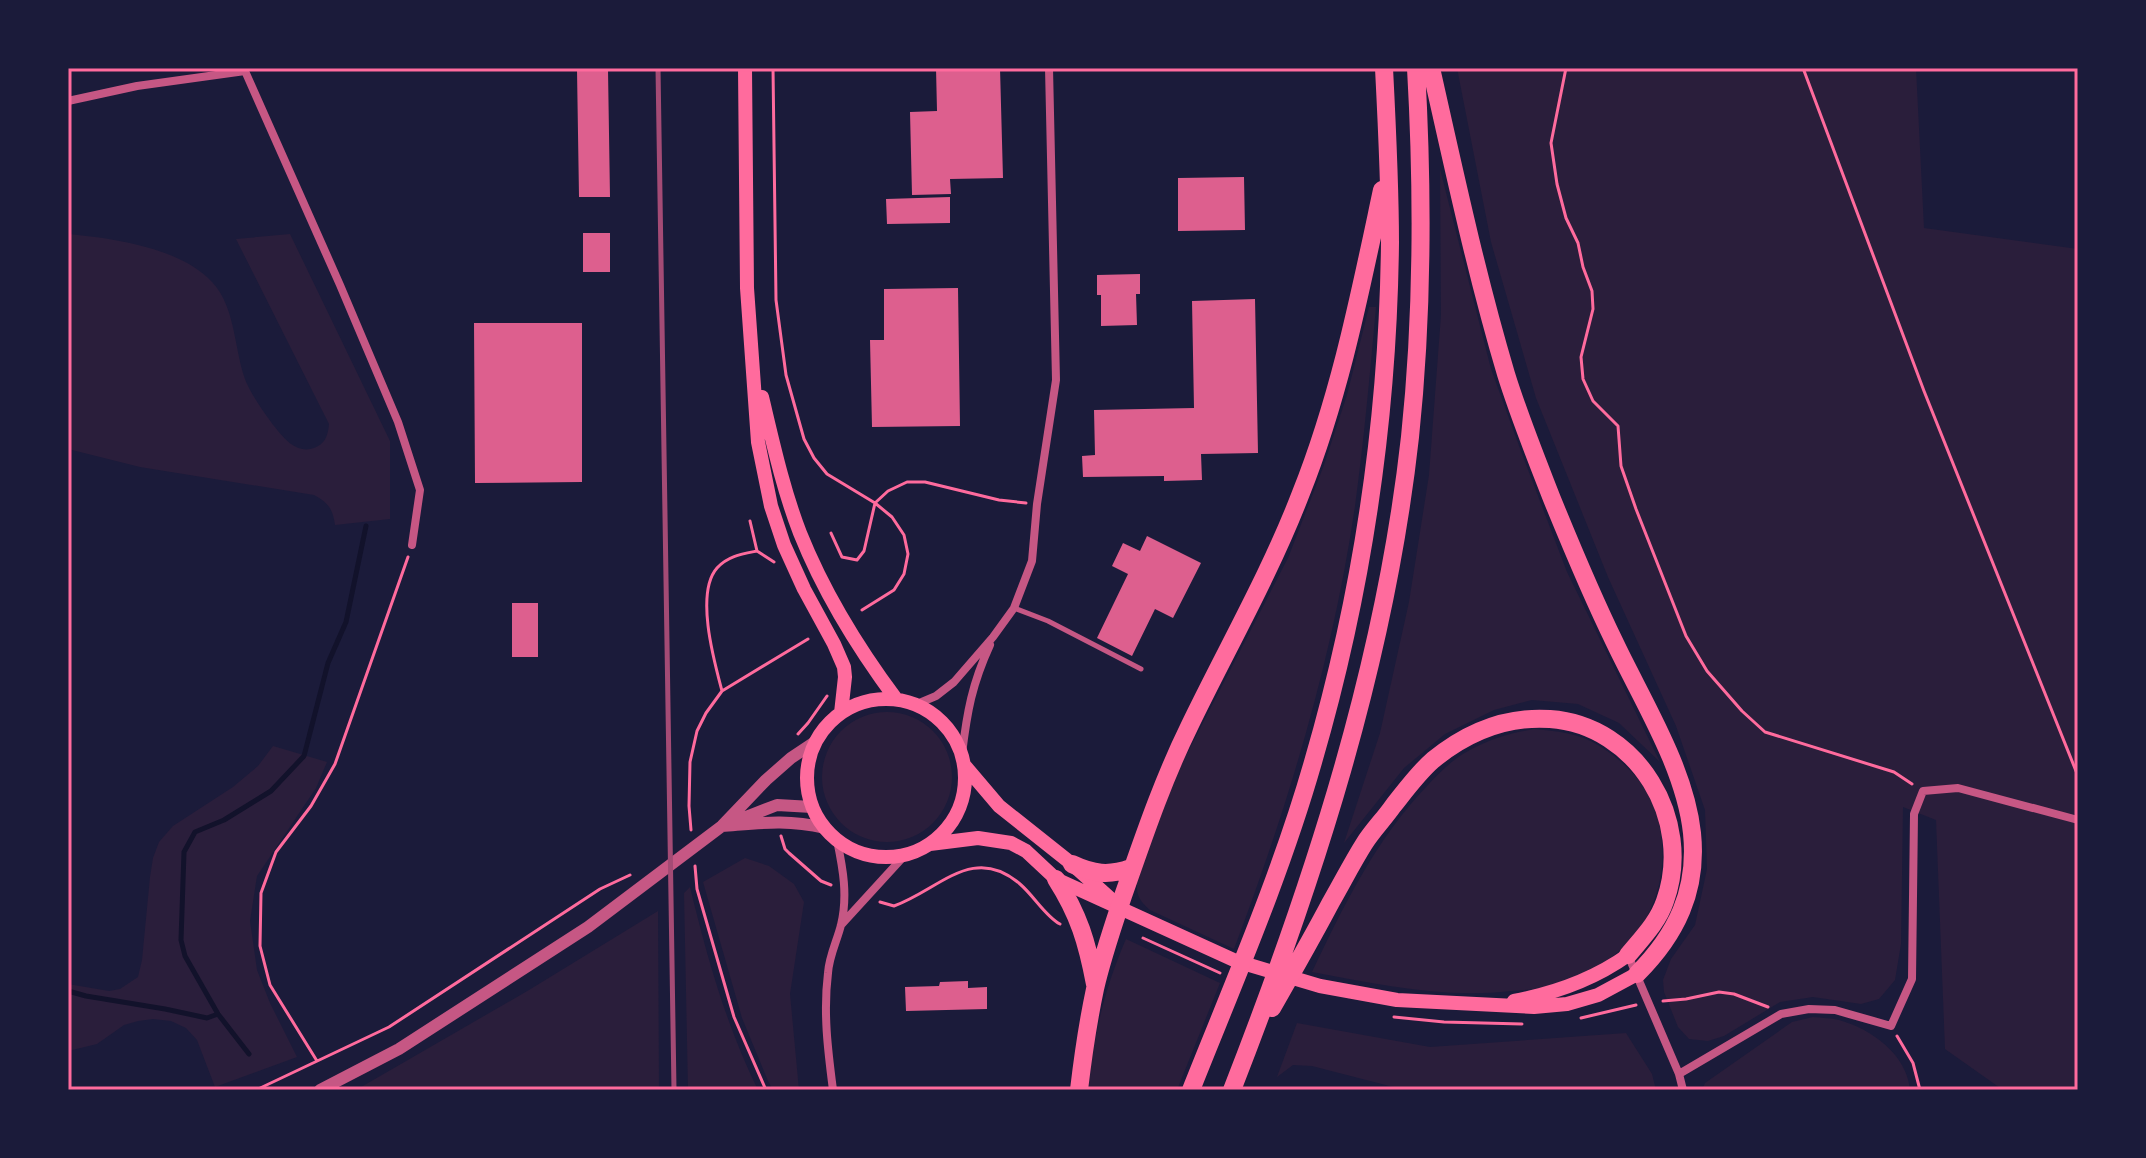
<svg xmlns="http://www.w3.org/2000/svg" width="2146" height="1158" font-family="'IBM Plex Serif',serif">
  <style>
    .green { fill: #2a1e3b }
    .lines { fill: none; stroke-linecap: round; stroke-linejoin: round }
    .stream { stroke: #12122b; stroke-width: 5 }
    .building { fill: #dd5f8e }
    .path { stroke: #ff6b9d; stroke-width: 3 }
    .service { stroke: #c65784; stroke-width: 5 }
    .minor { stroke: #c65784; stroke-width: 8 }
    .tertiary { stroke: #c65784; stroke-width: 12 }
    .secondary { stroke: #ff6b9d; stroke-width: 14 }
    .motorway { stroke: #ff6b9d; stroke-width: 18 }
    .rail { stroke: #a44b75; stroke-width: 5 }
    .neatline { fill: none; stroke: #ff6b9d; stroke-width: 3 }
  </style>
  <rect width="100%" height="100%" fill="#1b1b3a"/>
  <path class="green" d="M1457,68H1916L1924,228L2078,249V1090H2003L1945,1049L1936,820L1903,807L1901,944L1895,980L1879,999L1861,1004L1813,997L1780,1002L1724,1036L1708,1041L1689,1039L1678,1027L1664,992L1663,980L1671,959L1695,925L1707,869L1705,810L1676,726L1608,577L1536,398L1491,242Z
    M1440,169L1491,369L1522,454L1567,572L1660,762L1619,723L1578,704L1532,700L1494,710L1445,734L1404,768L1344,843L1380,733L1409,602L1429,475L1441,315Z
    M68,234C111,238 174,247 207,277C236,302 233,345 245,379C250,394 278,435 291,444C298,449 306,451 314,448C325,444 328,436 329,424L236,239L290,234L390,441V519L335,525C333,510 329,503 314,495L140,467L68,449Z
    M1369,307H1376C1370,373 1364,440 1355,506C1333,658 1288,806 1234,949L1150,910C1135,897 1136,891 1138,871L1178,771L1288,558L1324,465L1347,395Z
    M822 777a65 65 0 1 1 130 0a65 65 0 1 1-130 0Z
    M1534,729C1555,731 1579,733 1598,745C1615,755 1632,770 1643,786C1676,835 1666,908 1623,948C1602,967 1573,979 1547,986C1536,990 1523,990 1511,991C1443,999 1378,984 1312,972C1344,905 1376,839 1428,785C1440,772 1454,758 1470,750C1490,739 1511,733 1534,729Z
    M273,746L327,762L316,788L257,876L250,921L257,970L270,1003L297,1057L215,1087L197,1040L186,1028L171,1021L153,1019L138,1021L124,1025L97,1044L68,1051V984L109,991L120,989L138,977L142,960L150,877L153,858L159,842L173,826L233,787L258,766Z
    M745,858L769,866L794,884L804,902L790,994L799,1090H773L768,1081L742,1018L703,882Z
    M690,887C707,957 726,1025 758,1090H688L684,893Z
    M658,911L659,1090H356L529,990Z
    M1126,939L1220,983L1177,1090H1088C1093,1037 1105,987 1126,939Z
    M1813,1017C1822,1018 1831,1018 1839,1020C1872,1029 1907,1055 1910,1090H1702L1705,1083L1792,1022Z
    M1297,1023L1430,1047L1626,1033L1652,1074L1656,1090H1405L1312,1066L1293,1065L1277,1077Z"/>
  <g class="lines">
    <path class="stream" d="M68,991L86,996L165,1009L207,1018L218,1014
      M249,1054L218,1014L185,956L181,940L184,852L195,832L224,820L271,791L304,756L328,663L346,622L366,526"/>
  </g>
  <path class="building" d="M936,68H1000L1003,178L950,179L951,194L912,195L910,112L937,111Z
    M577,70H608L610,197H579Z
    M1244,177L1245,230L1178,231V178Z
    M950,197V223L887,224L886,199Z
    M583,233H610V272H583Z
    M1140,274V294H1136L1137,325L1101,326V295H1097V275Z
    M958,288L960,426L872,427L870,340H884V289Z
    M1255,299L1258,453L1201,454L1202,480L1164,481V476L1083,477L1082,456L1095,455L1094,410L1194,408L1192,301Z
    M474,323H582V482L475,483Z
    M1147,536L1201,563L1173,618L1155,609L1132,656L1097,638L1128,574L1112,566L1123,543L1140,551Z
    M512,603H538V657H512Z
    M968,981V988L987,987V1009L906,1011L905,987L939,986L940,982Z"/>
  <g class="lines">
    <path class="path" d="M773,68L776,300L786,375L804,439L814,458L827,474L875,503L892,517L904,535L908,554L904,574L894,590L862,610
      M1566,68L1551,143L1557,184L1566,218L1578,243L1583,267L1592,291L1593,309L1581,357L1583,379L1593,401L1618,426L1621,466L1636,509L1686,636L1707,671L1742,711L1765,732L1894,772L1912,784
      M1803,68L1924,391L2078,776
      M750,521L757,551
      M831,533L842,557L857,560L864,551L875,503L888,491L907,482H925L999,500L1026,503
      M722,691C714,661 695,593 717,568C728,556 742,554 757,551L774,562
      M798,734L808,723L827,696
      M691,830L689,806L690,762L697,731L706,713L722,691L808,639
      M781,836L785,849L789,853L821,881L831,885
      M695,866L697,889L734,1017L766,1090
      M880,902L894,906C939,890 973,843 1020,884C1034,896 1046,917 1060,924
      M1143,938L1220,973
      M1663,1001L1686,999L1719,992L1734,994L1768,1007
      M1394,1017L1444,1022L1522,1024
      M1581,1018L1636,1005
      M1897,1036L1913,1063L1920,1090
      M317,1061L270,985L260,946L261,893L276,852L311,806L335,764L408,557
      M256,1090L389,1027L600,889L630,875"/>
    <path class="service" d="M1014,608L1048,621L1141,669"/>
    <path class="minor" d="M68,101L137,86L245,71L340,285L398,422L420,490L412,545
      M917,704L936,696L954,682L993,637L1014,608L1032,561L1037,504L1056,380L1049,68
      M962,754C967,712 972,684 990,645
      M841,925L905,855
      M1628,955L1679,1074L1683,1090
      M1679,1074L1781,1014L1809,1009L1835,1010L1891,1026L1912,979L1914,814L1923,791L1958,788L2078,820
      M833,1090C828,1051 823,1013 828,973C829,956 837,941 841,925C848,896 843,869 837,840"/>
    <path class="tertiary" d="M733,822L777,805L812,807
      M722,826C761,823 786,819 825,828
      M320,1090L399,1049L588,927L722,826L766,780L791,758L815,742"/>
    <path class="secondary" d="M745,68L747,288L758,442L771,506L784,545L804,589L834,644L844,667L845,677L841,713
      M762,397C773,443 783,489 800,533C824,593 858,648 896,699
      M807 778a79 79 0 1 1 158 0a79 79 0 1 1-158 0Z
      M965,766L999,806L1072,864L1113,901
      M930,844L978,838L1011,843L1026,851L1056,879L1236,961L1320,986L1397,1000L1534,1007L1567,1004L1598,995L1637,974
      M1514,1001C1556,993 1593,980 1628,955"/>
    <path class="motorway" d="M1431,68C1454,170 1476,273 1506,374C1519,416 1536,458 1552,499C1572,548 1592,596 1615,643C1643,702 1685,768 1692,833C1698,891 1676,935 1637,974
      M1072,864C1093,874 1109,876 1131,868
      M1056,879C1079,915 1087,942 1095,984
      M1272,1008C1292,973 1312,938 1331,902C1342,883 1352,863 1364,844C1372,831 1384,819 1393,806C1405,791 1418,773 1433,760C1466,733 1506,716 1550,719C1637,725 1694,820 1665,901C1658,922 1642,938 1628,955
      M1079,1090C1083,1056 1088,1022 1095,989C1102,958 1113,926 1123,896C1143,839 1162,782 1189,727C1226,650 1270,574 1301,493C1340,395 1360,293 1382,190
      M1191,1090C1234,982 1281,874 1313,762C1362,594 1388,418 1390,243C1390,185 1387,126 1384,68
      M1232,1090C1314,880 1385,663 1410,437C1423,314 1423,191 1416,68"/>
    <path class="rail" d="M658,68L674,1090"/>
  </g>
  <rect width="2146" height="1158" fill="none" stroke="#1b1b3a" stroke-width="140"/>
  <rect x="70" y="70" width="2006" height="1018" class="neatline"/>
</svg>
